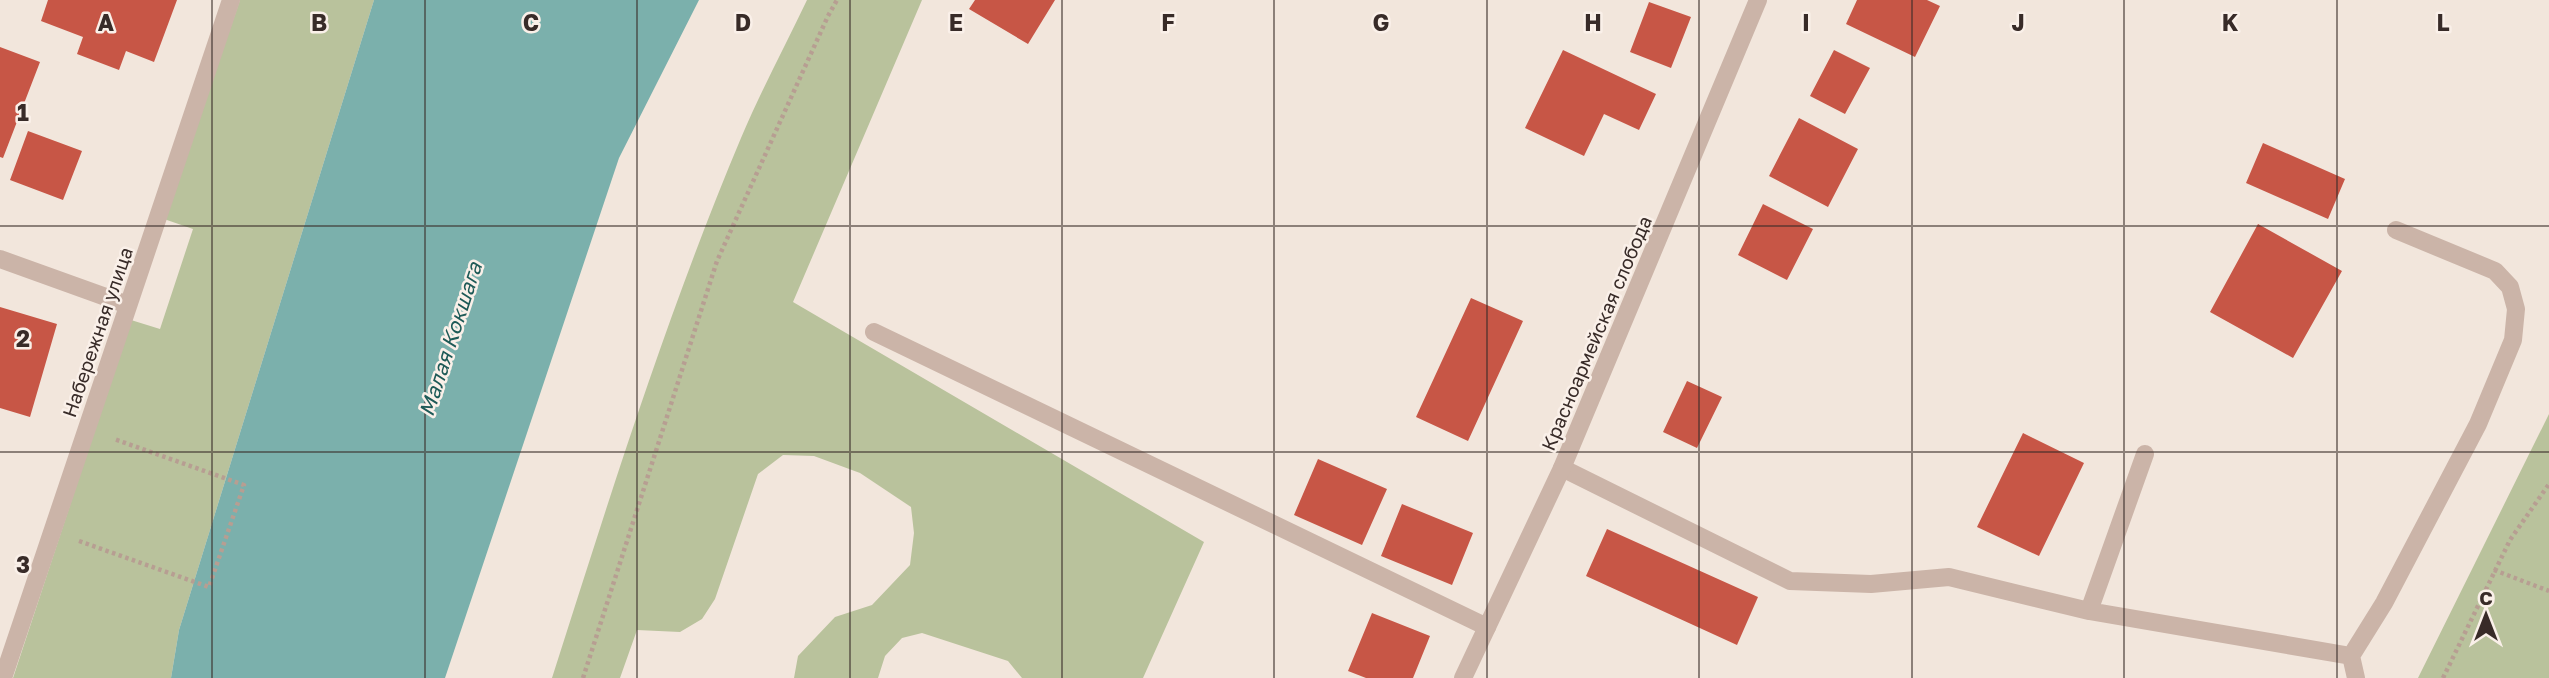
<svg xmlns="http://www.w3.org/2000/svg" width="2549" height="678" font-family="'Golos Text',sans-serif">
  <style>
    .green { fill: #b9c29c }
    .water { fill: #7bb0ac }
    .building { fill: #c75646 }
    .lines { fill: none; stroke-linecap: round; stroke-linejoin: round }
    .path { stroke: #b79e92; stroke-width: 4.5; stroke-dasharray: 3.5 3.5; stroke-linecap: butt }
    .lane { stroke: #cbb4a8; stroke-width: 18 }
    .street { stroke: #cbb4a8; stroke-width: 18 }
    .grid { fill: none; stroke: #382b28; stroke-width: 2; stroke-opacity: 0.55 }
    .labels { text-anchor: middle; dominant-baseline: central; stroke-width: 5; stroke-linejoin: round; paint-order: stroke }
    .street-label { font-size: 19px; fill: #382b28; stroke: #faf0e9 }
    .water-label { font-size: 21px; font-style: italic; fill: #1d5a57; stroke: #faf0e9 }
    .grid-label { font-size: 23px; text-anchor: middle; font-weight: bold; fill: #382b28; stroke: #faf0e9; stroke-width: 5; stroke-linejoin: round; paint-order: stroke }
  </style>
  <rect width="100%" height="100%" fill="#f2e6dc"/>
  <path class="green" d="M240,0H374L179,630L171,678H13L131,320L160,329L193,229L164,219Z
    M807,0H922L793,302L1204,542L1143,678H1022L1008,661L922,633L902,638L885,656L878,678H794L798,656L835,617L872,605L910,565L914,533L911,507L860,473L814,456L783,455L758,474L715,599L702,619L680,632L637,630L620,678H552C610,496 667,314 741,138C761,91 785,46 807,0Z
    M2549,414V678H2418Z"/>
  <path class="water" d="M374,0H699L619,158L445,678H171L179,630Z"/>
  <path class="building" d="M48,0H177L154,62L126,51L119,70L77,54L83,37L41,21Z
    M975,0H1055L1028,44L969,9Z
    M1857,0H1927L1940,6L1915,57L1846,24Z
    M1649,2L1691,17L1671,68L1630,52Z
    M0,47L40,62L3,158L0,157Z
    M1563,50L1656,94L1639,130L1604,114L1584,156L1525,128Z
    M1834,50L1870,68L1845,114L1810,96Z
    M1799,118L1858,149L1828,207L1769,176Z
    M28,131L82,151L63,200L10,180Z
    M2263,143L2345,179L2328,219L2246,183Z
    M1763,204L1813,229L1787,280L1738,255Z
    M2258,224L2342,271L2293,358L2210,312Z
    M1471,298L1523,321L1468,441L1416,417Z
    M0,307L57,324L30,417L0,408Z
    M1687,381L1722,397L1697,448L1663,432Z
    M2023,433L2084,463L2039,556L1977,527Z
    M1318,459L1387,489L1362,545L1294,515Z
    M1402,504L1473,533L1452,585L1381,556Z
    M1607,529L1758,597L1737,645L1586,576Z
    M1372,613L1430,636L1413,678H1366L1348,671Z"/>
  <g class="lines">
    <path class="path" d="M79,541L209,587L244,485L114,439
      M2494,570L2549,591
      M583,678L717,261L828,16L837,0
      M2443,678L2510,540L2549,484"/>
    <path class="lane" d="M874,332L1487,627
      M2145,454L2089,611L2351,656L2384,603L2478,424L2513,340L2516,309L2510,287L2495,271L2396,230
      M1562,468L1790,581L1871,584L1949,577L2089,611
      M2351,656L2356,678"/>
    <path class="street" d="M0,259L128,305
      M3,678L231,0
      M1463,678L1562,468L1758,0"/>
  </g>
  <path class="grid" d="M212,0V678M425,0V678M637,0V678M850,0V678M1062,0V678M1274,0V678M1487,0V678M1699,0V678M1912,0V678M2124,0V678M2337,0V678M0,226H2549M0,452H2549"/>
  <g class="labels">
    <g class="street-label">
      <text transform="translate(97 332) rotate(-71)">Набережная улица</text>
      <text transform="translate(1596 333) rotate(-67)">Красноармейская слобода</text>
    </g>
    <g class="water-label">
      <text transform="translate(450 339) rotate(-72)">Малая Кокшага</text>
    </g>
  </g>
  <g class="grid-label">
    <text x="106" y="31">A</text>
    <text x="319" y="31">B</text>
    <text x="531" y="31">C</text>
    <text x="743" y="31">D</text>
    <text x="956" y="31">E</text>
    <text x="1168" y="31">F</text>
    <text x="1381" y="31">G</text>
    <text x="1593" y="31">H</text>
    <text x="1806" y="31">I</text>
    <text x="2018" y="31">J</text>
    <text x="2230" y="31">K</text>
    <text x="2443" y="31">L</text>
    <text x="23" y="121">1</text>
    <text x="23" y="347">2</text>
    <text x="23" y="573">3</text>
  </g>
  <g transform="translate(2486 615)" stroke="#faf0e9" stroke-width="5" paint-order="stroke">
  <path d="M0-5L12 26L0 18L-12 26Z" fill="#382b28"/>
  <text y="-10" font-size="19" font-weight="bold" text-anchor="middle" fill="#382b28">С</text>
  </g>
</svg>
